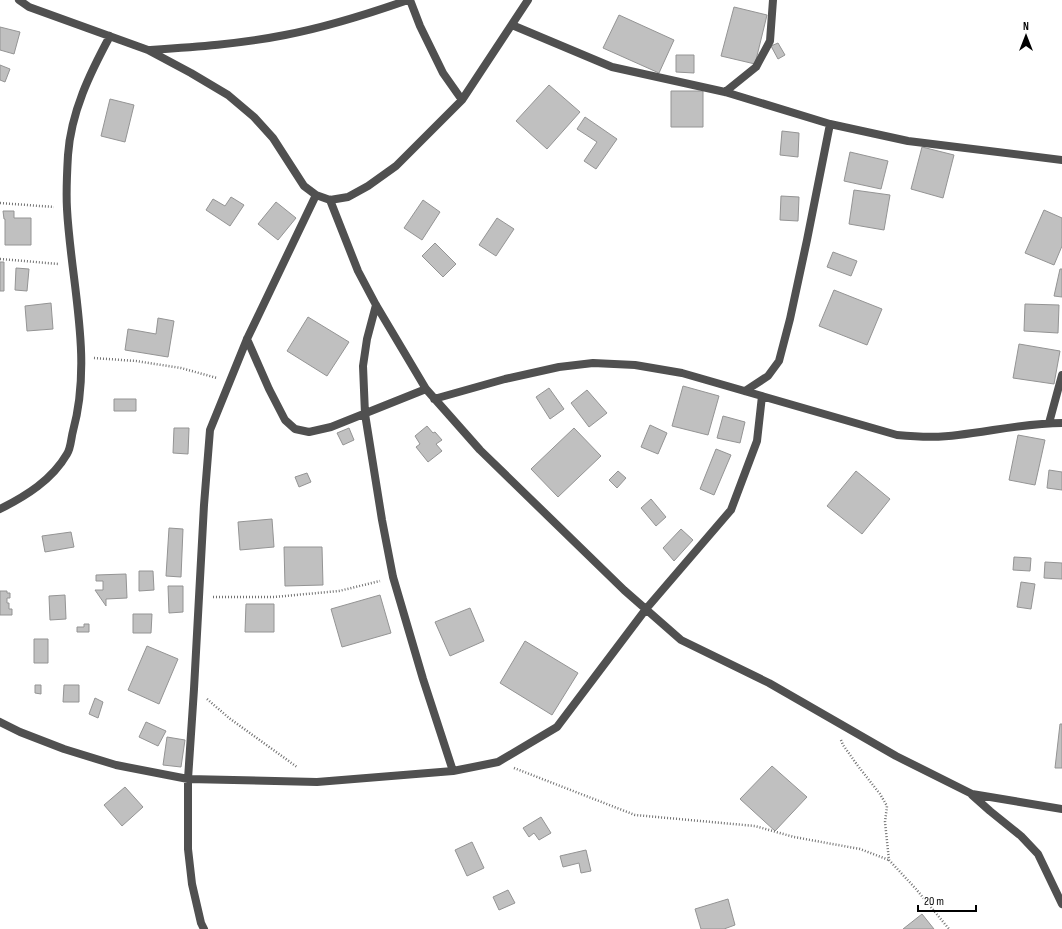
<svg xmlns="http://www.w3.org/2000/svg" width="1062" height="929" font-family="'Sofia Sans Condensed',sans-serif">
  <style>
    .building { fill: #c0c0c0; stroke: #949494 }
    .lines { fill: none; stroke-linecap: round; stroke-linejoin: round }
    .path { stroke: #727272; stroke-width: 2.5; stroke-dasharray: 1 2; stroke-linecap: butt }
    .street { stroke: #505050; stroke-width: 8 }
  </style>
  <rect width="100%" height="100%" fill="#fff"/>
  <path class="building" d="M734,7L767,15L755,64L721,56Z
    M619,15L674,40L659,73L603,48Z
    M0,27L20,32L14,54L0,50Z
    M778,43L785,55L778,59L771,46Z
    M676,55H694V73L676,72Z
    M0,65L10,69L5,82L0,80Z
    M549,85L580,112L547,149L516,121Z
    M671,91H703V127H671Z
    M110,99L134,105L125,142L101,136Z
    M585,117L617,139L596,169L584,161L597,142L577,129Z
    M782,131L799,133L798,157L780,155Z
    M922,147L954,155L943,198L911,189Z
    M850,152L888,161L881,189L844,181Z
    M854,190L890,195L884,230L849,224Z
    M781,196L799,197L798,221L780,220Z
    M231,197L244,205L230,226L206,210L213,199L225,206Z
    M423,200L440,212L422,240L404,228Z
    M276,202L296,218L278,240L258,224Z
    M1044,210L1062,218V246L1054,265L1025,253Z
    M3,211H14V218H31V245H5V219H4Z
    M497,218L514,229L496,256L479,245Z
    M435,243L456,264L443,277L422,256Z
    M833,252L857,261L851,276L827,267Z
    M0,262H4V291H0Z
    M16,268L29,269L27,291L15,290Z
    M1060,269H1062V297L1054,296Z
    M834,290L882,309L867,345L819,326Z
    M51,303L53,329L27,331L25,306Z
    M1025,304L1059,305L1058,333L1024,331Z
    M308,317L349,342L327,376L287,351Z
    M158,318L174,321L168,357L125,350L128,329L156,334Z
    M1019,344L1060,351L1054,384L1013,378Z
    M683,386L719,396L708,435L672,426Z
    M549,388L564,409L550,419L536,397Z
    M587,390L607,413L589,427L571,403Z
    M114,399H136V411H114Z
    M723,416L745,422L740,443L717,438Z
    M650,425L667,433L658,454L641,447Z
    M427,426L433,433L435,432L442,440L436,444L442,451L428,462L416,447L420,444L415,436Z
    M174,428H189L188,454L173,453Z
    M349,428L354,440L343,445L337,433Z
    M574,428L601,456L558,497L531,469Z
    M1018,435L1045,440L1035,485L1009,480Z
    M716,449L731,455L714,495L700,489Z
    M1049,470L1062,472V490L1047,488Z
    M618,471L626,478L617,488L609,480Z
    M856,471L890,499L862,534L827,506Z
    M307,473L311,482L299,487L295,477Z
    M651,499L666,517L656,526L641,508Z
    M272,519L274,547L240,550L238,522Z
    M169,528L183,529L181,577L166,576Z
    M681,529L693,540L674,561L663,548Z
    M71,532L74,547L45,552L42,536Z
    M284,547H322L323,585L285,586Z
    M1014,557L1031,558L1030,571L1013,570Z
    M1045,562L1062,563V579L1044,578Z
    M139,571H153L154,590L139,591Z
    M126,574L127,598L106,599V606L95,590H103V581H96V575Z
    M1021,582L1035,584L1031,609L1017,607Z
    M168,586H183V612L169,613Z
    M0,591H7V593H10V598H7V603H9V609H12V615H0Z
    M65,595L66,619L50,620L49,596Z
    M380,595L391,633L342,647L331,609Z
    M246,604H274V632H245Z
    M470,608L484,641L450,656L435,622Z
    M133,614H152L151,633H133Z
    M84,624H89V632H77V627H84Z
    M34,639H48V663H34Z
    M525,641L578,673L552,715L500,683Z
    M147,646L178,659L159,704L128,690Z
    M35,685H41V694L35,693Z
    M64,685H79V702H63Z
    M95,698L103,702L98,718L89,714Z
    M146,722L166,731L158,746L139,737Z
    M1060,724H1062V768H1055Z
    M167,737L185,740L181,767L163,765Z
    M772,766L807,797L775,831L740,799Z
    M125,787L143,807L122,826L104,805Z
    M541,817L551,833L539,840L534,833L529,837L523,828Z
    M472,842L484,868L467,876L455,850Z
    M586,850L591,871L581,873L579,863L563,867L560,856Z
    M508,890L515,903L499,910L493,897Z
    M728,899L735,925L724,929H701L695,909Z
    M922,914L934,929H903Z"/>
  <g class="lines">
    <path class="path" d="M0,203L54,207
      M0,259L59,264
      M94,358L136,361L181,368L217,378
      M213,597H274L339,591L380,581
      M207,699L229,718L297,767
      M841,740L843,745L858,766L880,794L887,806L885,822L889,860L916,889L949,929
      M514,768L635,815L755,826L794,837L860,849L889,860"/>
    <path class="street" d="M19,0L29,7L148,50L191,73L228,95L254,117L273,138L304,186L316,195L330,200L348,197L368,186L396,166L462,100L528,0
      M410,0L420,26L443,73L462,100
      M512,25L612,67L725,92L830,124L908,141L1062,160
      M149,50C194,47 240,44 285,35C327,27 368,14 408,0
      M725,92L756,67L770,41L773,0
      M330,200L358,271L376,305L426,389L480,450L624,590L681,640L769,683L896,756L972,794L1062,809
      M376,305L367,339L363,366L365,414L382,520L393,577L423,679L453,771
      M247,339L269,389L285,420L295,429L309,432L331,427L426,389
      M745,391L768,376L779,361L790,319L807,240L830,124
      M434,399L505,379L559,367L593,363L635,365L682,373L897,435C918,437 938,438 958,435C993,431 1027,423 1062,423
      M1049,423L1062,375
      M0,509C26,496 52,480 67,454C71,448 71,438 73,431C93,358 71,283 67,209C66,192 67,172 68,155C71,112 90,73 110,36
      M0,722L20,732L64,749L116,765L188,779L317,782L453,771L498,762L557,727L646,609L731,510L757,441L762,396
      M972,795L990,811L1021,836L1038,854L1062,904
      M204,929L201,923L192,884L188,849V779L194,689L204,505L210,430L247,339L316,195"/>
  </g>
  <g transform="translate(1026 36)" stroke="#ffffff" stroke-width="3" paint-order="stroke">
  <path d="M0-3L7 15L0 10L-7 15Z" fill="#000000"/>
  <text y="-6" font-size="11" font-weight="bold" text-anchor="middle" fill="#000000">N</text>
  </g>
  <path d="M918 905v6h58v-6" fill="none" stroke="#000000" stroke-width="2"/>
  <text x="924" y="905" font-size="12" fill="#000000" stroke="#ffffff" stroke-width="3" paint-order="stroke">20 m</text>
</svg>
